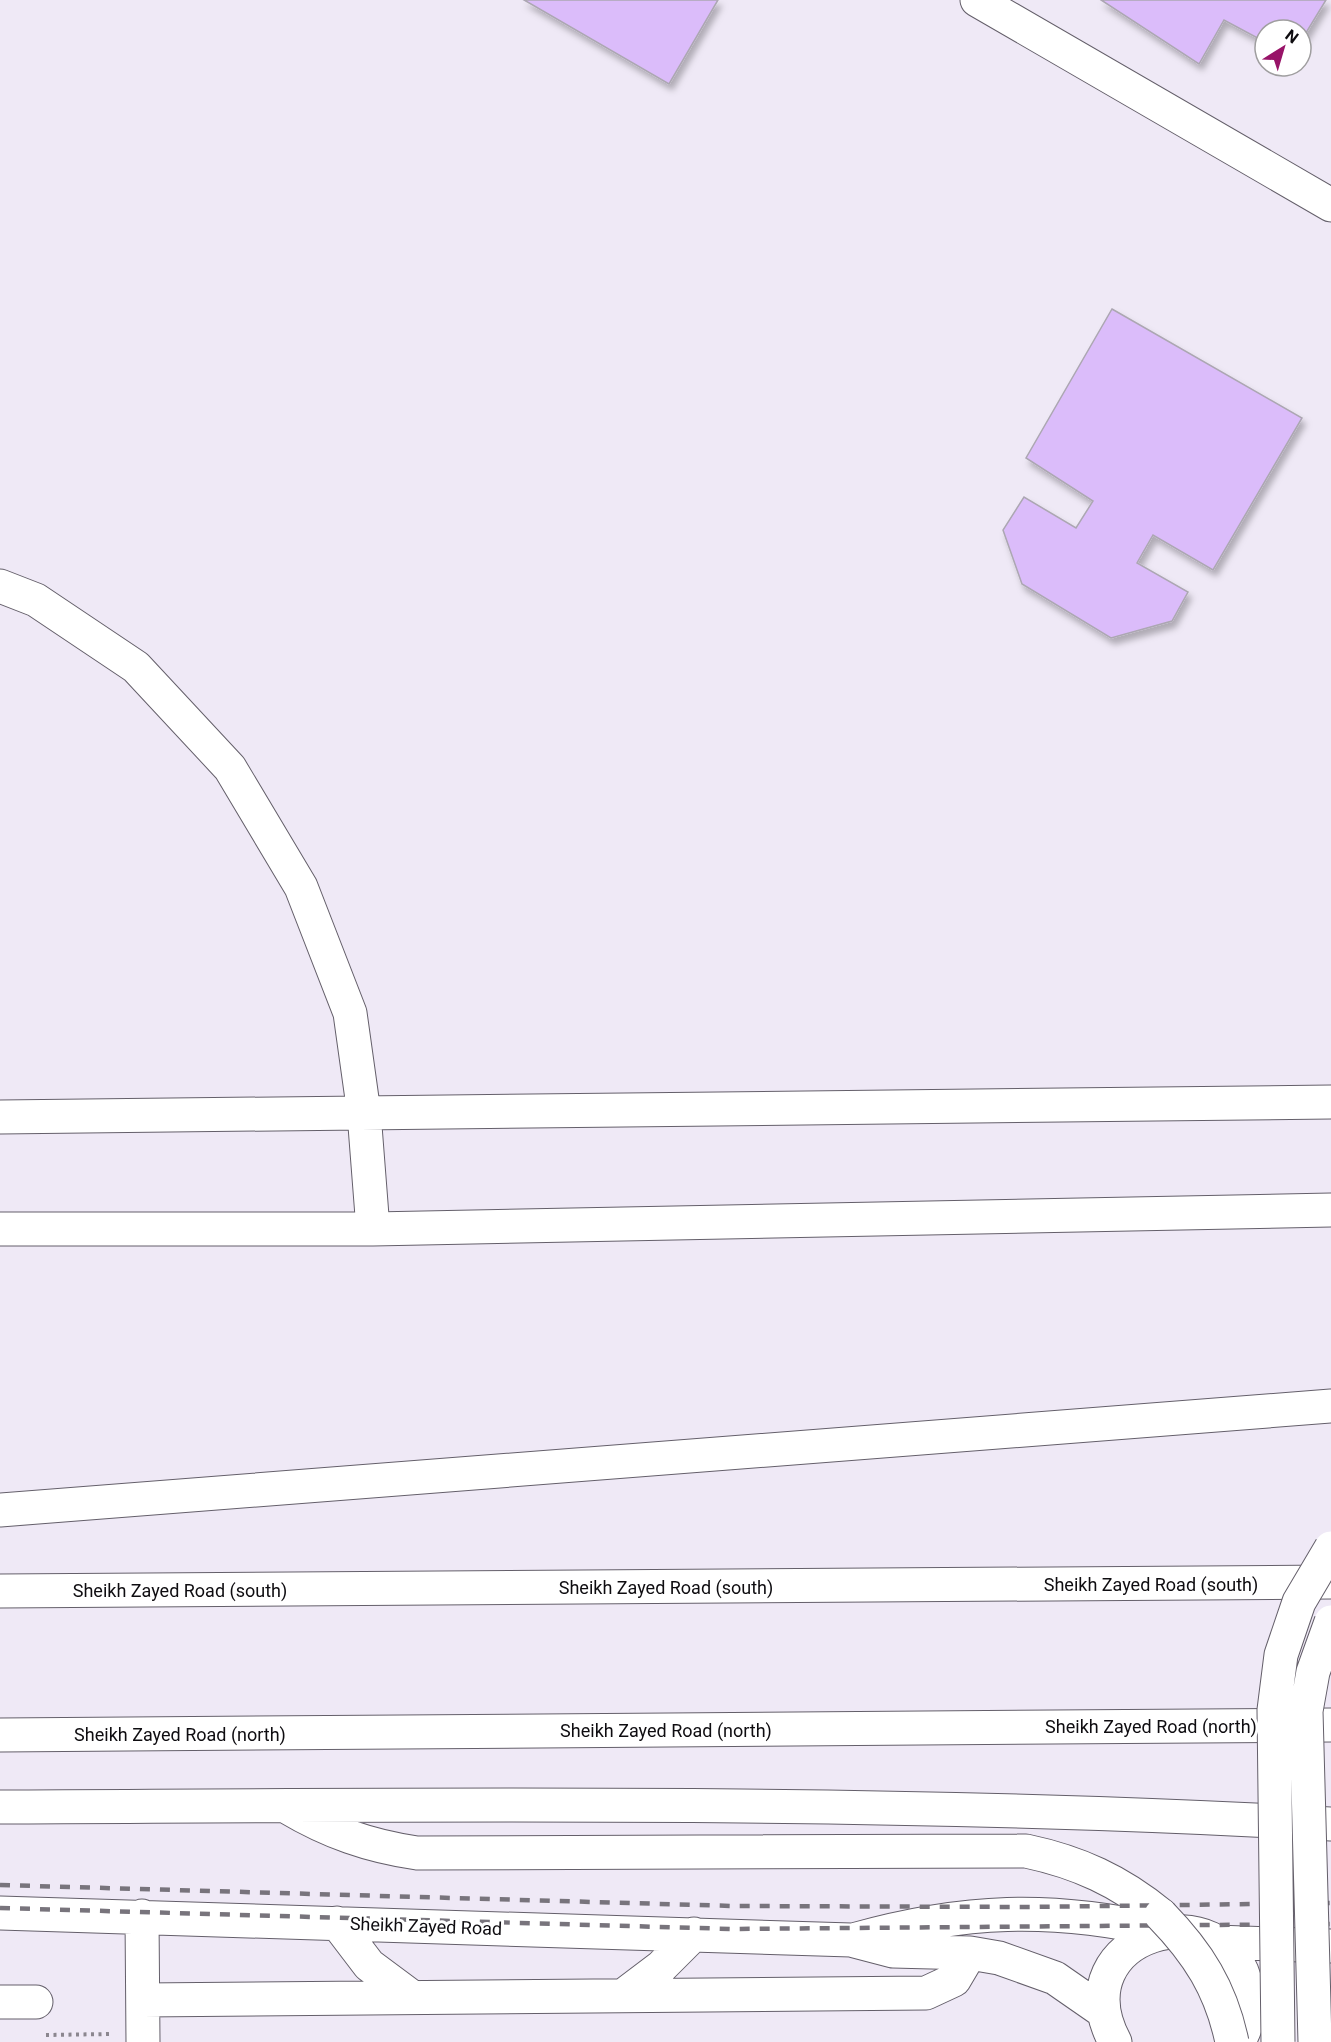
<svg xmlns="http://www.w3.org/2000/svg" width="1331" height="2042" font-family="Roboto,sans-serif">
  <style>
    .building { fill: #dbbcfa; stroke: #aca7b2; stroke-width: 1.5; filter: url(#shadow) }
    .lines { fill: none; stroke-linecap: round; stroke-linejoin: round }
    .minor-casing { stroke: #645f6a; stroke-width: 35 }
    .highway-casing { stroke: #645f6a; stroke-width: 35 }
    .path { stroke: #8b868f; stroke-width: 4; stroke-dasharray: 3 4.5; stroke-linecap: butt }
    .minor { stroke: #fff; stroke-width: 33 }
    .highway { stroke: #fff; stroke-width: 33 }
    .rail { stroke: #78747c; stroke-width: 4.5; stroke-dasharray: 10 10; stroke-linecap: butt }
    .highway-bridge-casing { stroke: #645f6a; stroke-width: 35; stroke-linecap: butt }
    .highway-bridge { stroke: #fff; stroke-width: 33 }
    .labels { text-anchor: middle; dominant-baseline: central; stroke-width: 6; stroke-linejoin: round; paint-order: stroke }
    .street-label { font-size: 18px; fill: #0e0c10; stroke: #fff }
  </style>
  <defs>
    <filter id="shadow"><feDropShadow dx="3.5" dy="6" stdDeviation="3" flood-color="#0004"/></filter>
  </defs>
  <rect width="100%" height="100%" fill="#efe9f6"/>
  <path class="building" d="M524,0H718L669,84Z
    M1101,0H1326L1301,41V30H1265V42L1224,20L1199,64Z
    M1112,309L1302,418L1213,570L1153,535L1137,563L1188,592L1172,621L1111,638L1022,584L1003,530L1024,497L1076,528L1093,501L1026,458Z"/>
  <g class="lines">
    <g class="minor-casing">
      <path id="minor" d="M977,0L1331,205
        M0,586L36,600L136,667L230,768L301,887L350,1013L364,1113L373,1229
        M0,1117L1331,1102
        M0,1229H373L1331,1210
        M0,1913L851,1940L893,1951L970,1953L999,1958L1055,1978L1104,2012
        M142,1916L143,2042
        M337,1923L369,1965L412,1997
        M853,1940C964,1909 1050,1906 1163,1931
        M1216,1942L1331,1946
        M624,1995L661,1967L694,1934
        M143,2000L926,1993L954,1980L970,1953
        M0,2002H36
        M1115,2042C1057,1933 1229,1886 1247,1989C1250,2007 1249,2026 1238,2042"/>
    </g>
    <g class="highway-casing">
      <path id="highway" d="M0,1510L1331,1406
        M0,1591L1331,1582
        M0,1735L1331,1725
        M0,1807C444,1805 888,1799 1331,1824
        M287,1807C329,1832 369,1846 417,1853L1026,1851C1078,1862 1120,1881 1161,1915"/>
    </g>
    <path class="path" d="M46,2035L110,2034"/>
    <use href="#minor" class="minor"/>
    <use href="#highway" class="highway"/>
    <path class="rail" d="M0,1885L733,1906L1030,1907L1331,1903
      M0,1908L732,1929L1331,1924"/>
    <g class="highway-bridge-casing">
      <path id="highway-bridge" d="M1161,1915C1198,1953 1221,1989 1232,2042
        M1278,2042L1274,1710L1281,1655L1299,1602L1331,1548
        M1315,2042L1306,1711L1313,1672L1331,1622"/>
    </g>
    <use href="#highway-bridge" class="highway-bridge"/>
  </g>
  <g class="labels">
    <g class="street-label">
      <text x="1151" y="1584">Sheikh Zayed Road (south)</text>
      <text x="666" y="1587">Sheikh Zayed Road (south)</text>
      <text x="180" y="1590">Sheikh Zayed Road (south)</text>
      <text x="1151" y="1726">Sheikh Zayed Road (north)</text>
      <text x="666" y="1730">Sheikh Zayed Road (north)</text>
      <text x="180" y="1734">Sheikh Zayed Road (north)</text>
      <text transform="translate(426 1926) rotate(2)">Sheikh Zayed Road</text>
    </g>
  </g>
  <g transform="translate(1283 48) rotate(37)"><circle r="28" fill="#ffffff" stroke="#9f9e9f" stroke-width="1.5"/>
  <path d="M0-4.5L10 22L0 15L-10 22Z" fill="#981368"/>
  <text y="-9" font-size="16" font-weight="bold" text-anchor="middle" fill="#0e0c10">N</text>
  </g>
</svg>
